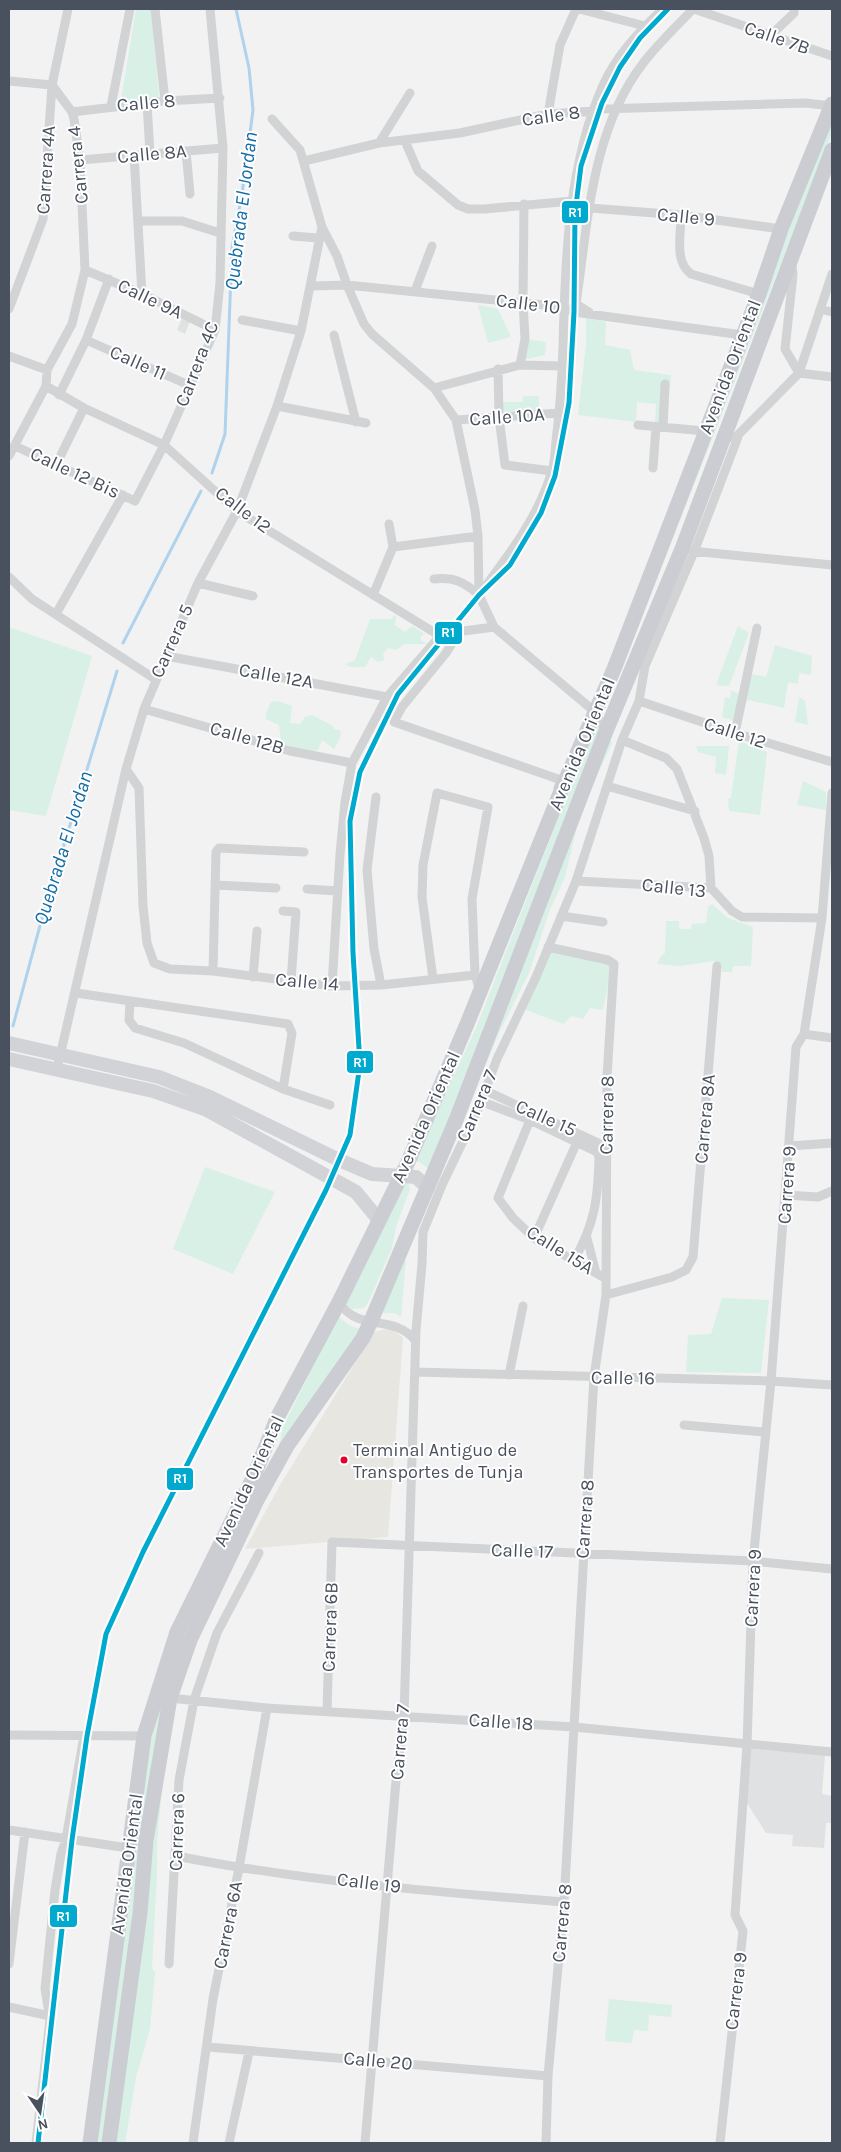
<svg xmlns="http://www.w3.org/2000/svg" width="841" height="2152" font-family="Karla,sans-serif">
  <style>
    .commercial { fill: #e7e6e0 }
    .education { fill: #e0e1e2 }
    .green { fill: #d8f0e6 }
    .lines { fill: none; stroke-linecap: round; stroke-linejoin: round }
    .stream { stroke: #afd3ec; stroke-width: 3 }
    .minor { stroke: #d1d3d5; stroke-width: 9 }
    .secondary { stroke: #d2d3d6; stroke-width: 14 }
    .primary { stroke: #cbcdd2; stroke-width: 15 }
    .rail-1-casing { stroke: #fff; stroke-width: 9 }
    .rail-1 { stroke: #00a9ce; stroke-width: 5 }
    .bus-dot { fill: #e4002b; stroke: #fff; stroke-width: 2 }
    .labels { text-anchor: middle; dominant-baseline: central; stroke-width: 4; stroke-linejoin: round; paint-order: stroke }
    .bus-label { font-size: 18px; fill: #4a515e; stroke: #fff; text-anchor: start }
    .street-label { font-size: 19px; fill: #4a515e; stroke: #fff }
    .water-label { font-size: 20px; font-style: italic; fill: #136da7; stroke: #fff }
    .line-badge { stroke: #fff; stroke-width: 2 }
    .badge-label { font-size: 14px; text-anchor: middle; font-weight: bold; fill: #fff }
  </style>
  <rect width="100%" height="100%" fill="#f2f2f2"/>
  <path class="commercial" d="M391,1328L403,1338L388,1537L245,1549L280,1485L374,1332Z"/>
  <path class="education" d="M182,318L190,321L185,334L177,330Z
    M750,1749L825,1755L822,1794L832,1796V1823H826L824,1848L792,1846L793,1835L766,1833L745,1800Z"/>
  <path class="green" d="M136,9H151L159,97L121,100Z
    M832,110V133L614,689L610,695Z
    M478,305L498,309L511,337L488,343Z
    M586,318L606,322L605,345L630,350L634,370L671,375L667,425L655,423L656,404L637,402L636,422L578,415L586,345Z
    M525,339L546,342L545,355L523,360Z
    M523,396H539V416H500V402H523Z
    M394,615L396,616L395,625L405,632L412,626L425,634L421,636V640L428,644H405L396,650L388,648L383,654L384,660L378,662L371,657L365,667H350L345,664L355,660L370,619H392Z
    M738,626L749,633L729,686L716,685Z
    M9,627L92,656L46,816L9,810Z
    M775,645L812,656L811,675L799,673L798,684L788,682L784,708L744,699L752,674L766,677Z
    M731,690L742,695L735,721L722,717L725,697L730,698Z
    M799,697L805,701L808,725L795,722Z
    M278,701L292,706L290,723L300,724L305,717L312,715L333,726L334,729L341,731L340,738L334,749L322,740L318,750L308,751L281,744L279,725L266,719V713L271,702Z
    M596,722L600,724L596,736C543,876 487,1015 435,1156L427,1168L420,1162L414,1161L476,1028Z
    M610,739L612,743L592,787L577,827L565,877L549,912L529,973L499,1033L474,1092Z
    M739,741L767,752L760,815L729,811L728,798H731Z
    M696,746H729L726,775L715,773L716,757L698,752Z
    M803,781L826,792V810L797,805Z
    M712,904L728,918L753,927L751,966H733L732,972H722V964L713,961L681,966L657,964L661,956L665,953L666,921H679V929H691L692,924L706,923L708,907Z
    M548,948L613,963L603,1010L590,1008L583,1019L572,1016L563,1024L521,1008Z
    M205,1167L275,1192L233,1274L173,1249Z
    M401,1183H408L410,1189L396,1227L392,1248L368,1303L364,1308L352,1309L347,1305V1298Z
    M403,1259L406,1261L401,1317L395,1313H381Z
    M722,1298L769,1300L761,1373L686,1372L688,1335L711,1334Z
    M338,1316L349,1325L360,1329V1332L265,1471L280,1443L282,1429Z
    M209,1572L189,1632L141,1846L104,2143H96L147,1756L168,1671Z
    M165,1756L157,1842V1875L152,1968L155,1972L150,2029L136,2077L125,2143H114Z
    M609,1999L672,2005L671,2017L649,2015L648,2031L634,2030L632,2043L605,2041Z"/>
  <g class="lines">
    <path class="stream" d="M212,473L225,434L232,248L242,194L253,110L249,68L236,9
      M123,643L201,491
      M13,1026L45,907L117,671"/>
    <path class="minor" d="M155,9L165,101
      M579,9L645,26
      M694,9L832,56
      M770,36L794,13V9
      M9,81L52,85
      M147,103L150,154
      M111,106L130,9
      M72,112L165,101L220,98
      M548,114L560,45L576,9
      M272,119L300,150L322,227L337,256L347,285L364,324L372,334L434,388L456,420L475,510L478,536L479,595L494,627L594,711L606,731
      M405,141L418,171L458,205L468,209H484L572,201
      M379,143L410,93
      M186,151L190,194
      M134,155L142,294
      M80,160L223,148
      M304,161L379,143L460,133L548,114L594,111L600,109L805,103L832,106
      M590,208L681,215L781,229
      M681,215C681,235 674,262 691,274L759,294
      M139,221H182L220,233
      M293,236L318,238
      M792,265L793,275L785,349L799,373
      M85,270L142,294L215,330
      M312,286L347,285L564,307L574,312L742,335
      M415,291L432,246
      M9,309L43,219L52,85L68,9
      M820,309L832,312
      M589,312L576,304C588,223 591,130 644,62C659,43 677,26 693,9
      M242,320L301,331
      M334,335L356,422
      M86,340L191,386
      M9,356L47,370
      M520,365L525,339L523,302L524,204
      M498,369L499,417L505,465L552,471
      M799,373L832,377
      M46,386L84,408L164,445L237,511L440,636L451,640V645L446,653L402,707L394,722L561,780L558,788
      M434,388L520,365L562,366
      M59,395L86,340L109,279
      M277,406L366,423
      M456,420L559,413
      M638,425L705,431
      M663,427L665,384
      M734,439L799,373L832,274
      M15,446L135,501L164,445L215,330L220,283L223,148L210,9
      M9,456L46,386L47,370L72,324L85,270L80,160L74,119L72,112L52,85
      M56,465L84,408
      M653,468L656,427
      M389,524L393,547
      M393,547L478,536
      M691,551L832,565
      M9,577L32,599L155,679
      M434,579C455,577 464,582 479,595C508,556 538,518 552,471C555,462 555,451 556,441C560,410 562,379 563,347C565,261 568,162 604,83C617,55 641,29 663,9
      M198,583L253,596
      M373,595L393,547
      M56,614L123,495
      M166,656L387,697
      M639,701L735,733L832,762
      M144,709L290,751L352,763
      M735,733L757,628
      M622,740L666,758L677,769L704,838L709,856L711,888
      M126,769L139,788L143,906L147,943L154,963L170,969L213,971L332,986L381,985L475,975L480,991
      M607,786L695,811
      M376,797L367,870L374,949L381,985
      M576,881L711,888L732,911L742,917L822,918
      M215,885L276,888
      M307,889L337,891
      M283,911L296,912L291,981
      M561,916L603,922
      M213,971L216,852L219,848L304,852
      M253,977L257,931
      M433,979L422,897L423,865L437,793L488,807L472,899L475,975
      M332,986L340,854L345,802L352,763L387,697L440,636L448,633L494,627
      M76,993L288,1024L292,1033L283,1089L330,1105
      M130,1001L129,1020L135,1028L184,1043L283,1089
      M804,1034L832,1038
      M57,1069L126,769L144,709L198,583L237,511L277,406L301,331L322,227
      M484,1090L607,1147
      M480,1101L530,1120L597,1152L599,1157C598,1198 595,1224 574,1260
      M530,1120L498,1198L513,1218L534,1238L605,1278
      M790,1146L832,1143
      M786,1195L818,1197L832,1191
      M534,1238L577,1142
      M587,1238L596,1273
      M606,1295L672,1277L686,1270L693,1257L717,966
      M339,1302C358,1333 392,1313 415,1340
      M415,1372L771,1381L832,1385
      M509,1375L523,1306
      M684,1425L765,1432
      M170,1698L267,1708L574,1727L832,1752
      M327,1711L332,1542L753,1561L832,1569
      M9,1735L144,1736
      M9,1830L128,1848
      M176,1856C304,1881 434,1892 564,1902
      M9,1964L25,1832
      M169,1964L179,1780L194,1700L217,1633L259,1553
      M9,2007L50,2016
      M208,2047L548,2076
      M36,2143L50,2019L45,1989L55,1890L61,1854L66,1839L84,1736
      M193,2143L213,1999L239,1868L267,1708
      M229,2143L249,2052
      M365,2143L396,1781L404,1715L416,1330L422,1264L423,1232L442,1185L477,1112L497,1059L536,977L576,881L622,740L639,701L645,666L694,552L738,437
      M546,2143L548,2076L564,1902L594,1377L606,1295L607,1077L614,964L608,960L548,947
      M720,2143L743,1931L735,1915L747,1745L753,1561L771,1381L796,1047L804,1034L822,918L832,793"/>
    <path class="secondary" d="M9,1043L159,1077L210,1097L339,1160L372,1174L416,1177L428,1188
      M9,1059L153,1091L207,1110L356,1192L378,1219"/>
    <path class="primary" d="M90,2143L144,1736L177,1632L254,1476L278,1416L339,1302L408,1162L467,1024L565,781L614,669L759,294L781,229L832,104
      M109,2143L140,1913L146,1841L170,1698L190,1640L257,1500L287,1446L363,1338L371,1321L456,1120L606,731L682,549L832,150"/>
    <g class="rail-1-casing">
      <path id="rail-1" d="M38,2143L72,1840L87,1736L106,1634L143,1552L326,1190L350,1135L360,1064L353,953L350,821L360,772L398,694L479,595L510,565L541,513L555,476L569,403L574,312L575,213L581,166L602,103L620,67L640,38L668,9"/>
    </g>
    <use href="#rail-1" class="rail-1"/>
  </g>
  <circle class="bus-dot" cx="344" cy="1460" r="4.5"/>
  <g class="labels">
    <g class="bus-label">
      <text x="353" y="1450">Terminal Antiguo de<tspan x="353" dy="22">Transportes de Tunja</tspan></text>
    </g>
    <g class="street-label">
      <text transform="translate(777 38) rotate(19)">Calle 7B</text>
      <text transform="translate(146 103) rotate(-5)">Calle 8</text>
      <text transform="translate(551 116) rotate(-8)">Calle 8</text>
      <text transform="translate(152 154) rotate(-5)">Calle 8A</text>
      <text transform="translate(78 165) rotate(-96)">Carrera 4</text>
      <text transform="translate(46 170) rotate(-86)">Carrera 4A</text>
      <text transform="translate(686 217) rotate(6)">Calle 9</text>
      <text transform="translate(150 299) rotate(25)">Calle 9A</text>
      <text transform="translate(528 304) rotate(7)">Calle 10</text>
      <text transform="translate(138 363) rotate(24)">Calle 11</text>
      <text transform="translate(197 364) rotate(-69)">Carrera 4C</text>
      <text transform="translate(730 367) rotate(-69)">Avenida Oriental</text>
      <text transform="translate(507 417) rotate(-4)">Calle 10A</text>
      <text transform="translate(75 473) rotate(25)">Calle 12 Bis</text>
      <text transform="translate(243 510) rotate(37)">Calle 12</text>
      <text transform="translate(172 641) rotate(-66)">Carrera 5</text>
      <text transform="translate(276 676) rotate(10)">Calle 12A</text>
      <text transform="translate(735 733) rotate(18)">Calle 12</text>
      <text transform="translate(247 738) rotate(16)">Calle 12B</text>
      <text transform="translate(582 744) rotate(-67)">Avenida Oriental</text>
      <text transform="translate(674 888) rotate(6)">Calle 13</text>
      <text transform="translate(307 982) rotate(5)">Calle 14</text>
      <text transform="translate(477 1106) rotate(-67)">Carrera 7</text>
      <text transform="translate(607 1115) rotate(-89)">Carrera 8</text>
      <text transform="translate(426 1117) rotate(-66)">Avenida Oriental</text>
      <text transform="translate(546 1118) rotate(24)">Calle 15</text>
      <text transform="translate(705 1119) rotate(-85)">Carrera 8A</text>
      <text transform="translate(787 1185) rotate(-86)">Carrera 9</text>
      <text transform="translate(560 1250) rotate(32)">Calle 15A</text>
      <text transform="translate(623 1378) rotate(1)">Calle 16</text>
      <text transform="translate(249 1481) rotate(-65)">Avenida Oriental</text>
      <text transform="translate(585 1519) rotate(-86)">Carrera 8</text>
      <text transform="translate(522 1551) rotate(2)">Calle 17</text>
      <text transform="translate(753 1588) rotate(-87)">Carrera 9</text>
      <text transform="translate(330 1627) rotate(-88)">Carrera 6B</text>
      <text transform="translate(501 1722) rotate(4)">Calle 18</text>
      <text transform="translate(400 1742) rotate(-85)">Carrera 7</text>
      <text transform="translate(177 1832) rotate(-88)">Carrera 6</text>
      <text transform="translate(127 1864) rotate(-82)">Avenida Oriental</text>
      <text transform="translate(369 1883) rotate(7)">Calle 19</text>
      <text transform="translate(562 1923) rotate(-85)">Carrera 8</text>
      <text transform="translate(228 1925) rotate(-79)">Carrera 6A</text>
      <text transform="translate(736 1991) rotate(-83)">Carrera 9</text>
      <text transform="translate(378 2061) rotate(5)">Calle 20</text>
    </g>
    <g class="water-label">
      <text transform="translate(241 211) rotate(-83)">Quebrada El Jordan</text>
      <text transform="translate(63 848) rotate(-73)">Quebrada El Jordan</text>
    </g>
  </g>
  <g class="line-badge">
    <rect x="561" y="200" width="28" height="24" rx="5" fill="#00a9ce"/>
    <rect x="434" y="621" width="29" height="24" rx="5" fill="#00a9ce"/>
    <rect x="346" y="1050" width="28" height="24" rx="5" fill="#00a9ce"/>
    <rect x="166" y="1467" width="28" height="24" rx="5" fill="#00a9ce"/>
    <rect x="49" y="1904" width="29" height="24" rx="5" fill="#00a9ce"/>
  </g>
  <g class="badge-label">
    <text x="575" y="217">R1</text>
    <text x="448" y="637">R1</text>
    <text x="360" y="1067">R1</text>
    <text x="180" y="1483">R1</text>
    <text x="63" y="1921">R1</text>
  </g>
  <rect width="841" height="2152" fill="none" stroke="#4a515e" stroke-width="20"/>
  <g transform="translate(40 2112) rotate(167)" stroke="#ffffff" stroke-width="4" paint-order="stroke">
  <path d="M0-4L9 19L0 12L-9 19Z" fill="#4a515e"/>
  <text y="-8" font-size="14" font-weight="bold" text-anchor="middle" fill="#4a515e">N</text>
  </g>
</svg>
